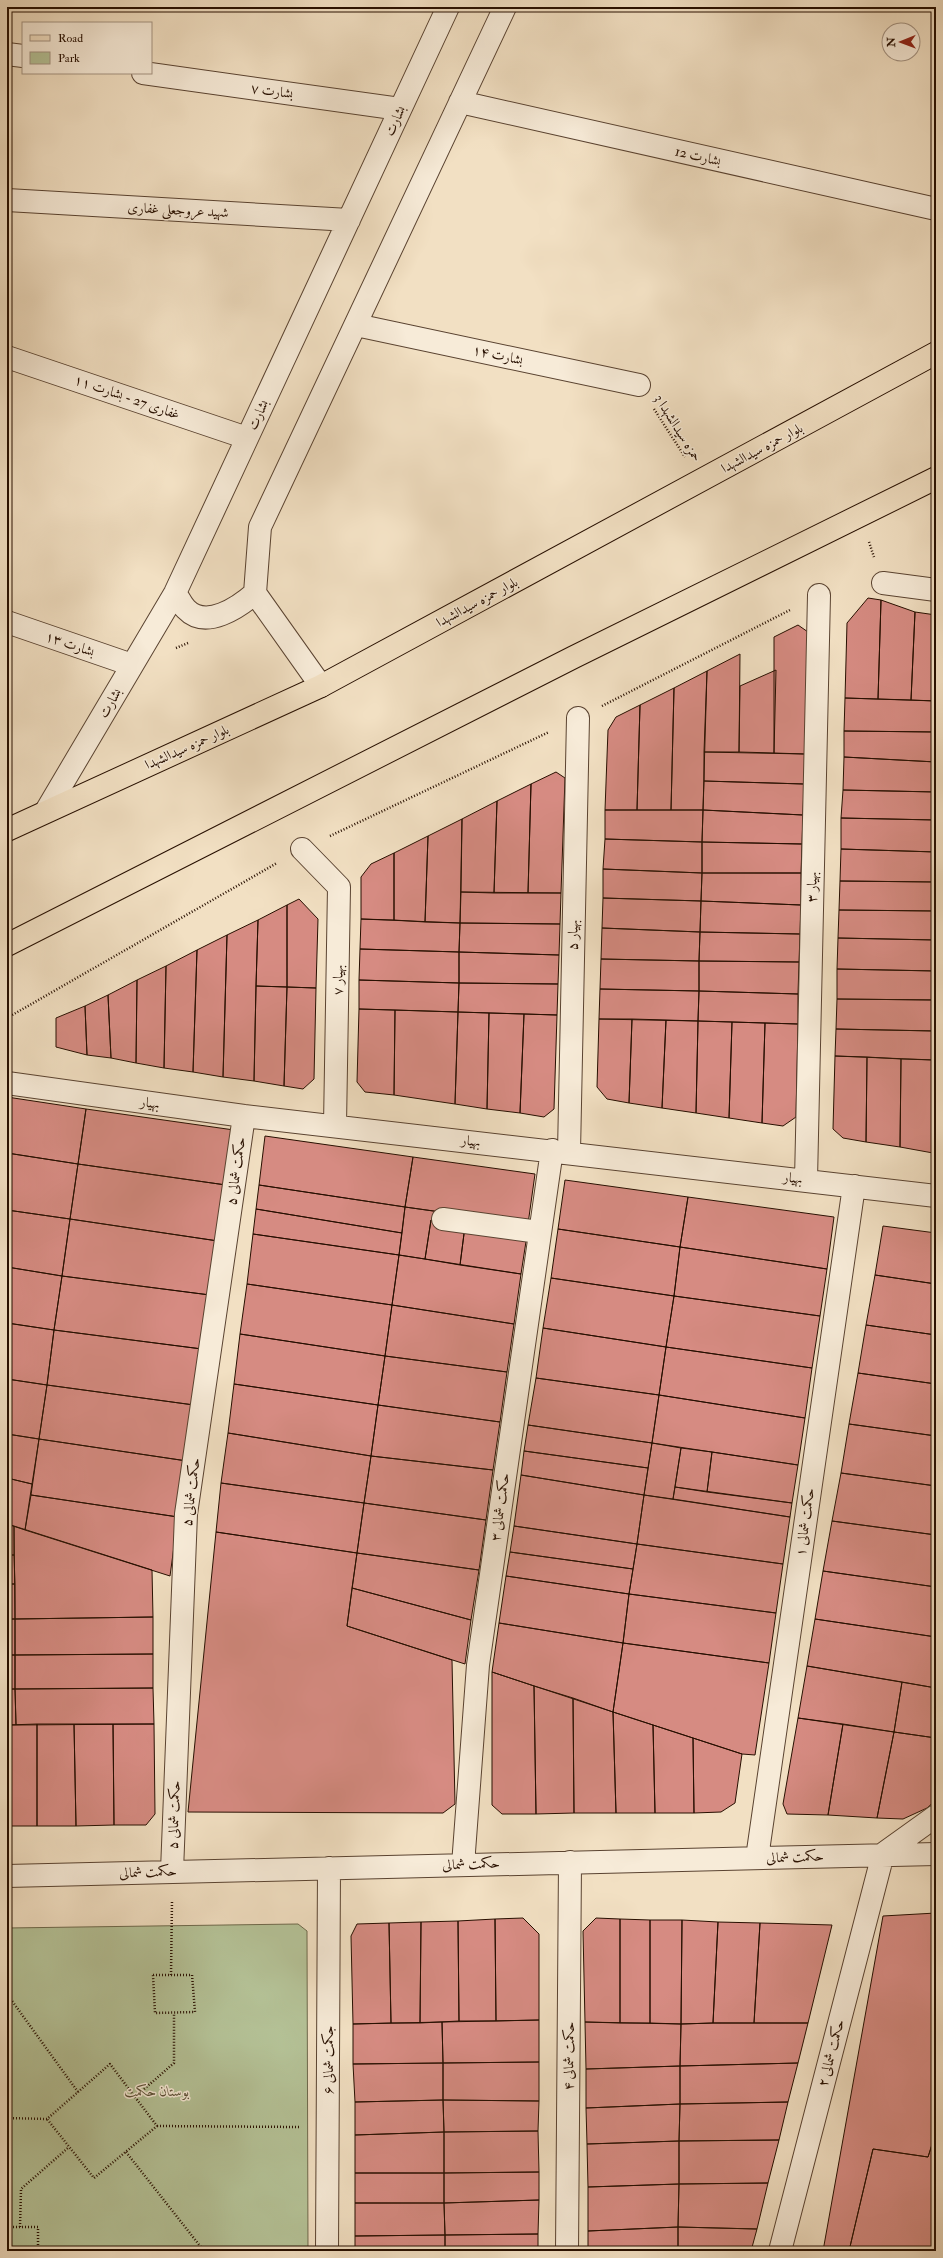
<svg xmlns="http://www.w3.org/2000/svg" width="943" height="2258" font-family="'IM FELL Double Pica',Amiri,serif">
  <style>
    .green { fill: #b5c398; stroke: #6e694c }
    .building { fill: #d68b82; stroke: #270f00 }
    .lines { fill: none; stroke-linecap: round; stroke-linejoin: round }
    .minor-casing { stroke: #5a4331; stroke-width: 24 }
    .major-casing { stroke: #270f00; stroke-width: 24 }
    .path { stroke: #270f00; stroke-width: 2.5; stroke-dasharray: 1 2; stroke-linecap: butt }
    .minor { stroke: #f7ebd8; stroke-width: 22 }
    .major { stroke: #f2e0c3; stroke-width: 22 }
    .labels { text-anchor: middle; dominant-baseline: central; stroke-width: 3; stroke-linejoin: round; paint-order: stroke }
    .street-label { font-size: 14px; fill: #270f00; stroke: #f7ebd8 }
    .park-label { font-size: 14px; font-style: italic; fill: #594e35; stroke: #f7ebd8 }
  </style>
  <rect width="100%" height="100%" fill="#f2e0c3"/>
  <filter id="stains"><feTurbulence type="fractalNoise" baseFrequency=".005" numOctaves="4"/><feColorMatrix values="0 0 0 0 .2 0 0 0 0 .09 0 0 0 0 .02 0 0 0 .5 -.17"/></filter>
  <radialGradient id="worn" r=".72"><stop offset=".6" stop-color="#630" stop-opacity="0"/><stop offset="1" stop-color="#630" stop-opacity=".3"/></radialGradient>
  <path class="green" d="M298,1924L307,1931L308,2251H7V1928Z"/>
  <path class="building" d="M868,598L881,600L878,699L845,698L847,623Z
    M881,600L915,612L911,700L878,699Z
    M915,612L936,615V701L911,700Z
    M798,625L808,632L805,754L774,753V637Z
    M740,654L739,752H704L707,671Z
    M776,670L774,753L739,752L740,686Z
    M707,671L703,810H671L674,688Z
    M674,688L671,810H637L640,705Z
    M845,698L936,701V732L844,731Z
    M640,705L637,810H605L608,730L616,717Z
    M844,731L936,732V762L844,757Z
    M704,752L805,754L804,784L704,781Z
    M844,757L936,762V792L843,790Z
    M556,772L565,778L561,893H528L531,784Z
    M704,781L804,784L803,815L703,810Z
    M531,784L528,893H494L497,801Z
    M843,790L936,792V820L841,818Z
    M497,801L494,893L461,892L462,819Z
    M605,810H703L702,842L605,839Z
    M703,810L803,815L802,844L702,842Z
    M841,818L936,820V852L841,849Z
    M462,819L460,923L425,922L428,836Z
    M428,836L425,922L394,920V853Z
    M605,839L702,842V873L603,869Z
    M702,842L802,844L801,873H702Z
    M841,849L936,852V882L840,881Z
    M394,853V920L361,919V877L371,864Z
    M603,869L702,873L701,901L603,898Z
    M702,873H801V905L701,901Z
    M840,881L936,882V911L839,910Z
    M461,892L561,893L560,924L460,923Z
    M603,898L701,901L700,932L602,928Z
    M299,899L318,919L316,988L287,987V905Z
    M701,901L801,905L800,934L700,932Z
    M287,905V987L256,986L258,920Z
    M839,910L936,911V940L838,938Z
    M361,919L460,923L459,952L360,949Z
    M258,920L256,986L254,1081L223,1077L227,935Z
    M460,923L560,924L559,955L459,952Z
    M602,928L700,932L699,961L601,959Z
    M700,932L800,934L799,962L699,961Z
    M227,935L223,1077L193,1072L197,950Z
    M838,938L936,940V971L837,969Z
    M360,949L459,952V983L359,980Z
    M197,950L193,1072L164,1068L166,966Z
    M459,952L559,955L558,984L459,983Z
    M601,959L699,961V991L600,989Z
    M699,961L799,962L798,994L699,991Z
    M166,966L164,1068L136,1063L137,980Z
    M837,969L936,971V1000L837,999Z
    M137,980L136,1063L111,1058L108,995Z
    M359,980L459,983L458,1012L359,1009Z
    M459,983L558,984L557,1015L458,1012Z
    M256,986L287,987L284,1086L254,1081Z
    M287,987L316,988L314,1079L303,1089L284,1086Z
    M600,989L699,991L698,1021L599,1019Z
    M699,991L798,994V1024L698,1021Z
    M108,995L111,1058L87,1055L85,1006Z
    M837,999L936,1000L935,1031L836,1029Z
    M85,1006L87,1055L56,1047V1018Z
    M359,1009L395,1010L394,1095L365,1092L357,1082Z
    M395,1010L458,1012L455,1104L394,1095Z
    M458,1012L489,1013L487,1109L455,1104Z
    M489,1013L524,1014L520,1113L487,1109Z
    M524,1014L557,1015L554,1109L544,1117L520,1113Z
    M599,1019H632L629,1103L607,1099L597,1087Z
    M632,1019L666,1020L662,1108L629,1103Z
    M666,1020L698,1021L696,1113L662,1108Z
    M698,1021L732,1022L729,1118L696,1113Z
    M732,1022L765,1023L762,1123L729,1118Z
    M765,1023L798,1024L796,1117L783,1126L762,1123Z
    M836,1029L935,1031L934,1060L835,1056Z
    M935,1031H936V1060H934Z
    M835,1056L867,1057L866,1142L843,1138L833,1129Z
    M867,1057L901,1059L900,1147L866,1142Z
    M901,1059L934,1060L933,1153L900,1147Z
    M934,1060H936V1153H933Z
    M7,1097L86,1109L78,1164L7,1153Z
    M86,1109L234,1130L226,1185L78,1164Z
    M265,1136L413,1157L405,1207L259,1185Z
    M7,1153L78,1164L70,1219L7,1210Z
    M413,1157L535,1174L528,1224L405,1207Z
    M78,1164L226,1185L218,1241L70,1219Z
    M565,1180L688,1197L680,1247L558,1229Z
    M259,1185L405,1207L402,1233L256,1209Z
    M688,1197L834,1217L827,1269L680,1247Z
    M405,1207L440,1212L438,1221L431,1220L425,1259L399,1255Z
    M256,1209L402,1233L399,1255L253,1234Z
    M7,1210L70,1219L62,1276L7,1267Z
    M70,1219L218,1241L210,1295L62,1276Z
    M431,1220L465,1226L460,1265L425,1259Z
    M465,1226L527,1235L521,1274L460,1265Z
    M883,1226L936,1233V1284L875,1275Z
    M558,1229L680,1247L674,1296L551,1278Z
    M253,1234L399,1255L392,1305L247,1284Z
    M680,1247L827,1269L820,1316L674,1296Z
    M399,1255L521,1274L514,1324L392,1305Z
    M7,1267L62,1276L54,1330L7,1323Z
    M875,1275L936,1284V1335L866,1325Z
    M62,1276L210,1295L202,1349L54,1330Z
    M551,1278L674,1296L666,1347L543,1328Z
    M247,1284L392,1305L385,1356L240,1334Z
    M674,1296L820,1316L812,1368L666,1347Z
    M392,1305L514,1324L507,1372L385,1356Z
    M7,1323L54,1330L47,1385L7,1379Z
    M866,1325L936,1335V1384L858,1373Z
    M543,1328L666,1347L659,1395L536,1378Z
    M54,1330L202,1349L194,1405L47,1385Z
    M240,1334L385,1356L378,1405L234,1384Z
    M666,1347L812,1368L805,1418L659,1395Z
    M385,1356L507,1372L500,1422L378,1405Z
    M858,1373L936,1384V1436L849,1424Z
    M536,1378L659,1395L652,1443L528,1425Z
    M7,1379L47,1385L39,1439L7,1434Z
    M234,1384L378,1405L371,1456L228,1433Z
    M47,1385L194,1405L187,1461L39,1439Z
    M659,1395L805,1418L798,1465L652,1443Z
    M378,1405L500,1422L493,1470L371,1456Z
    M849,1424L936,1436V1486L841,1473Z
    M528,1425L652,1443L648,1468L524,1451Z
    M228,1433L371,1456L364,1503L221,1483Z
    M7,1434L39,1439L32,1484L7,1478Z
    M39,1439L187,1461L178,1517L31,1495Z
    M652,1443L681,1448L673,1499L644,1495Z
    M681,1448L712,1452L707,1492L675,1487Z
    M524,1451L648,1468L644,1495L521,1475Z
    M712,1452L798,1465L792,1503L707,1492Z
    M371,1456L493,1470L486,1520L364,1503Z
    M841,1473L936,1486V1535L832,1521Z
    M521,1475L644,1495L637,1544L514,1526Z
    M7,1478L32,1484L25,1530L7,1524Z
    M221,1483L364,1503L357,1553L216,1532Z
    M675,1487L792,1503L790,1517L673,1499Z
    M31,1495L178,1517L170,1576L25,1530Z
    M644,1495L790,1517L783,1564L637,1544Z
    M364,1503L486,1520L479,1570L357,1553Z
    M832,1521L936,1535V1587L823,1571Z
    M7,1524L14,1526V1555H7Z
    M14,1526L152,1570L153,1617L15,1619Z
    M514,1526L637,1544L633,1569L510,1552Z
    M216,1532L357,1553L347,1626L452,1660L455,1804L443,1813L188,1812Z
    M637,1544L783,1564L776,1613L629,1594Z
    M510,1552L633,1569L629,1594L506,1576Z
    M357,1553L479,1570L471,1620L352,1588Z
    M7,1555H14L15,1584H7Z
    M823,1571L936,1587V1637L815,1619Z
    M506,1576L629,1594L623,1643L499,1623Z
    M7,1584H15V1619H7Z
    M352,1588L471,1620L465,1664L347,1626Z
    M629,1594L776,1613L769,1663L623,1643Z
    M153,1617V1654L15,1655V1619Z
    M7,1619H15V1655H7Z
    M815,1619L936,1637V1688L807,1666Z
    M499,1623L623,1643L613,1712L492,1672Z
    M623,1643L769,1663L755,1755L742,1754L613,1712Z
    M153,1654V1688L15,1689V1655Z
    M7,1655H15V1689H7Z
    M807,1666L902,1682L894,1732L798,1718Z
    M492,1672L534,1686L536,1814H502L492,1805Z
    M902,1682L936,1688V1738L894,1732Z
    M534,1686L573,1698L574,1813L536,1814Z
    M153,1688L154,1724L16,1725L15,1689Z
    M7,1689H15L16,1725H7Z
    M573,1698L613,1712L616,1813H574Z
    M613,1712L653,1725L655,1813H616Z
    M798,1718L843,1724L828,1815L787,1814L783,1804Z
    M37,1724V1826H7V1725Z
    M37,1724H74L76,1826H37Z
    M74,1724H113L114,1825L76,1826Z
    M113,1724H154L155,1814L146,1825H114Z
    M843,1724L894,1732L877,1818L828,1815Z
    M653,1725L693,1738L694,1813H655Z
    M894,1732L936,1738V1800L927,1808L903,1819L877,1818Z
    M693,1738L742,1754L735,1803L721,1812L694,1813Z
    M936,1913V2132L928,2157L873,2149L849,2251H823L883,1916Z
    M523,1918L539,1934V2020L496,2021L495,1919Z
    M596,1918L620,1919V2023L585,2022L583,1931Z
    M495,1919L496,2021H459L458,1921Z
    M620,1919L650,1920V2023H620Z
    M650,1920H682L681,2024L650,2023Z
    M682,1920L718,1922L713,2023L681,2024Z
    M458,1921L459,2021L420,2023L421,1922Z
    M421,1922L420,2023H391L389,1923Z
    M718,1922L760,1923L754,2023H713Z
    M389,1923L391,2023L353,2024L351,1936L357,1924Z
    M760,1923L832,1925L808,2023H754Z
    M539,2020V2062L443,2063L442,2022Z
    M442,2022L443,2063L353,2064V2024Z
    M585,2022L681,2024L680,2066L586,2069Z
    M713,2023H808L798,2063L680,2066L681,2024Z
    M539,2062V2101L443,2100V2063Z
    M443,2063V2100L355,2102L353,2064Z
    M798,2063L788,2102L680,2104V2066Z
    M680,2066V2104L586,2108V2069Z
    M443,2100L539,2101L538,2131L444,2132Z
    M443,2100L444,2132L355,2135V2102Z
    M788,2102L779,2140L679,2141L680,2104Z
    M680,2104L679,2141L587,2144L586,2108Z
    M538,2131L539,2172L444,2173V2132Z
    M444,2132V2173H355V2135Z
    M936,2132V2251H849L873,2149L928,2157Z
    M779,2140L768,2183L679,2184V2141Z
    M679,2141V2184L588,2187L587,2144Z
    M539,2172V2200L444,2203V2173Z
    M355,2173H444V2203H355Z
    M768,2183L757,2229L678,2227L679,2184Z
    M679,2184L678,2227L588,2231V2187Z
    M539,2200L538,2234L445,2235L444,2203Z
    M355,2203H444L445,2235L355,2236Z
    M678,2227L757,2229L751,2251H678Z
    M678,2227V2251H588V2231Z
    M538,2234V2251H445V2235Z
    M445,2235V2251H355V2236Z"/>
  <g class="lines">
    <g class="minor-casing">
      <path id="minor" d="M7,54L23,56
        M143,73L400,109
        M460,102L936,209
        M7,200L349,220
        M356,325L639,385
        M7,357L247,438
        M883,583L936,590
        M175,593C179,598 181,604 186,609C206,630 239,607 255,593
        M7,622L132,665
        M321,686L255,593L260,527L505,7
        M46,811L175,593L448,7
        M302,849L339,887L335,1125
        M7,1083L244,1116L936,1196
        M569,1152L578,718
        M806,1180L819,595
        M443,1219L539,1232
        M757,1858L854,1186
        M463,1865L478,1665L552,1150
        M172,1871L186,1514L244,1116
        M7,1876L936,1854
        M327,2251L329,1868
        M567,2251L570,1862
        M780,2251L883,1854L936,1816"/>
    </g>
    <g class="major-casing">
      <path id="major" d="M7,830L321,686L936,353
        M7,945L574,657L936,478"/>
    </g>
    <path class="path" d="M654,409L685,457
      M869,542L874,557
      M176,648L188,643
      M602,706L790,610
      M330,836L549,732
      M7,1018L277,863
      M153,1975H192L195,2012L155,2013Z
      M171,1975L172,1900
      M7,1994L78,2092
      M135,2097L174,2063V2013
      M7,2118L47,2119L110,2064L157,2126L94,2178L47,2119
      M157,2126L299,2127
      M126,2152L204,2251
      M7,2227H38V2251
      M20,2227L21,2189L69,2147"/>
    <use href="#minor" class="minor"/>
    <use href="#major" class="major"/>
  </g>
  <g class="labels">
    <g class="street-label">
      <text transform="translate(272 91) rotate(8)">بشارت ۷</text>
      <text transform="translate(395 121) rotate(-65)">بشارت</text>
      <text transform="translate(698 156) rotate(13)">بشارت 12</text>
      <text transform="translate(178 210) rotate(3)">شهید عروجعلی غفاری</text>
      <text transform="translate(498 355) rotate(12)">بشارت ۱۴</text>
      <text transform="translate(127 397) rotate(19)">غفاری 27 - بشارت ۱۱</text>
      <text transform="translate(258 415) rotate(-65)">بشارت</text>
      <text transform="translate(678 428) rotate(58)">حمزه سیدالشهدا 3</text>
      <text transform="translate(762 448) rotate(-28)">بلوار حمزه سیدالشهدا</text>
      <text transform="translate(477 602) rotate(-28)">بلوار حمزه سیدالشهدا</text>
      <text transform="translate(70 644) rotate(19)">بشارت ۱۳</text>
      <text transform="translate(110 703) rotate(-60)">بشارت</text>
      <text transform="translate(187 747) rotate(-24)">بلوار حمزه سیدالشهدا</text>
      <text transform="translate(812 887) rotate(-89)">بهیار ۳</text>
      <text transform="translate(573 935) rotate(-89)">بهیار ۵</text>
      <text transform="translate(338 980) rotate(-89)">بهیار ۷</text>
      <text transform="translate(150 1103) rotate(8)">بهیار</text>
      <text transform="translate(471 1141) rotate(7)">بهیار</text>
      <text transform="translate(236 1171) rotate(-82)">حکمت شمالی ۵</text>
      <text transform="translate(793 1178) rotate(7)">بهیار</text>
      <text transform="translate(191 1492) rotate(-83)">حکمت شمالی ۵</text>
      <text transform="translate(500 1507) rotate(-82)">حکمت شمالی ۳</text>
      <text transform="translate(805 1522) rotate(-82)">حکمت شمالی ۱</text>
      <text transform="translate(174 1815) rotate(-88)">حکمت شمالی ۵</text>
      <text transform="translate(795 1857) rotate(-2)">حکمت شمالی</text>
      <text transform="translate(471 1864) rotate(-2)">حکمت شمالی</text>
      <text transform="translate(148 1872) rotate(-2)">حکمت شمالی</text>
      <text transform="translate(831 2053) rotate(-75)">حکمت شمالی ۲</text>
      <text transform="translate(569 2056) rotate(-89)">حکمت شمالی ۴</text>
      <text transform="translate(328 2060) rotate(-90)">جکمت شمالی ۶</text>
    </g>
    <g class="park-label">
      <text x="157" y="2091">بوستان حکمت</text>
    </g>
  </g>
  <rect width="943" height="2258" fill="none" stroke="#f2e0c3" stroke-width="24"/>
  <rect x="8" y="8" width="927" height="2242" fill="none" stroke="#270f00" stroke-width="2"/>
  <rect x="12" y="12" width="919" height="2234" fill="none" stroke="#270f00"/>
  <rect x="22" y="22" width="130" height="52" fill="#f7ebd8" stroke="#a49382"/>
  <rect x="30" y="35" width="20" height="6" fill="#f2e0c3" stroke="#a49382"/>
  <text x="58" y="42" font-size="12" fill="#270f00">Road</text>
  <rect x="30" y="52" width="20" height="12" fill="#b5c398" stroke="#a49382"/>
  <text x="58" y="62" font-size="12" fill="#270f00">Park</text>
  <g transform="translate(901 42) rotate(269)"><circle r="19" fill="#f7ebd8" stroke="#a49382"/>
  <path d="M0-3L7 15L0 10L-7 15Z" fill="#8f2418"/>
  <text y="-6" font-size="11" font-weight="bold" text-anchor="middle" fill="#270f00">N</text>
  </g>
  <rect width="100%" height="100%" filter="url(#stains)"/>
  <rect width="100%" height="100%" fill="url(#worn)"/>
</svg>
